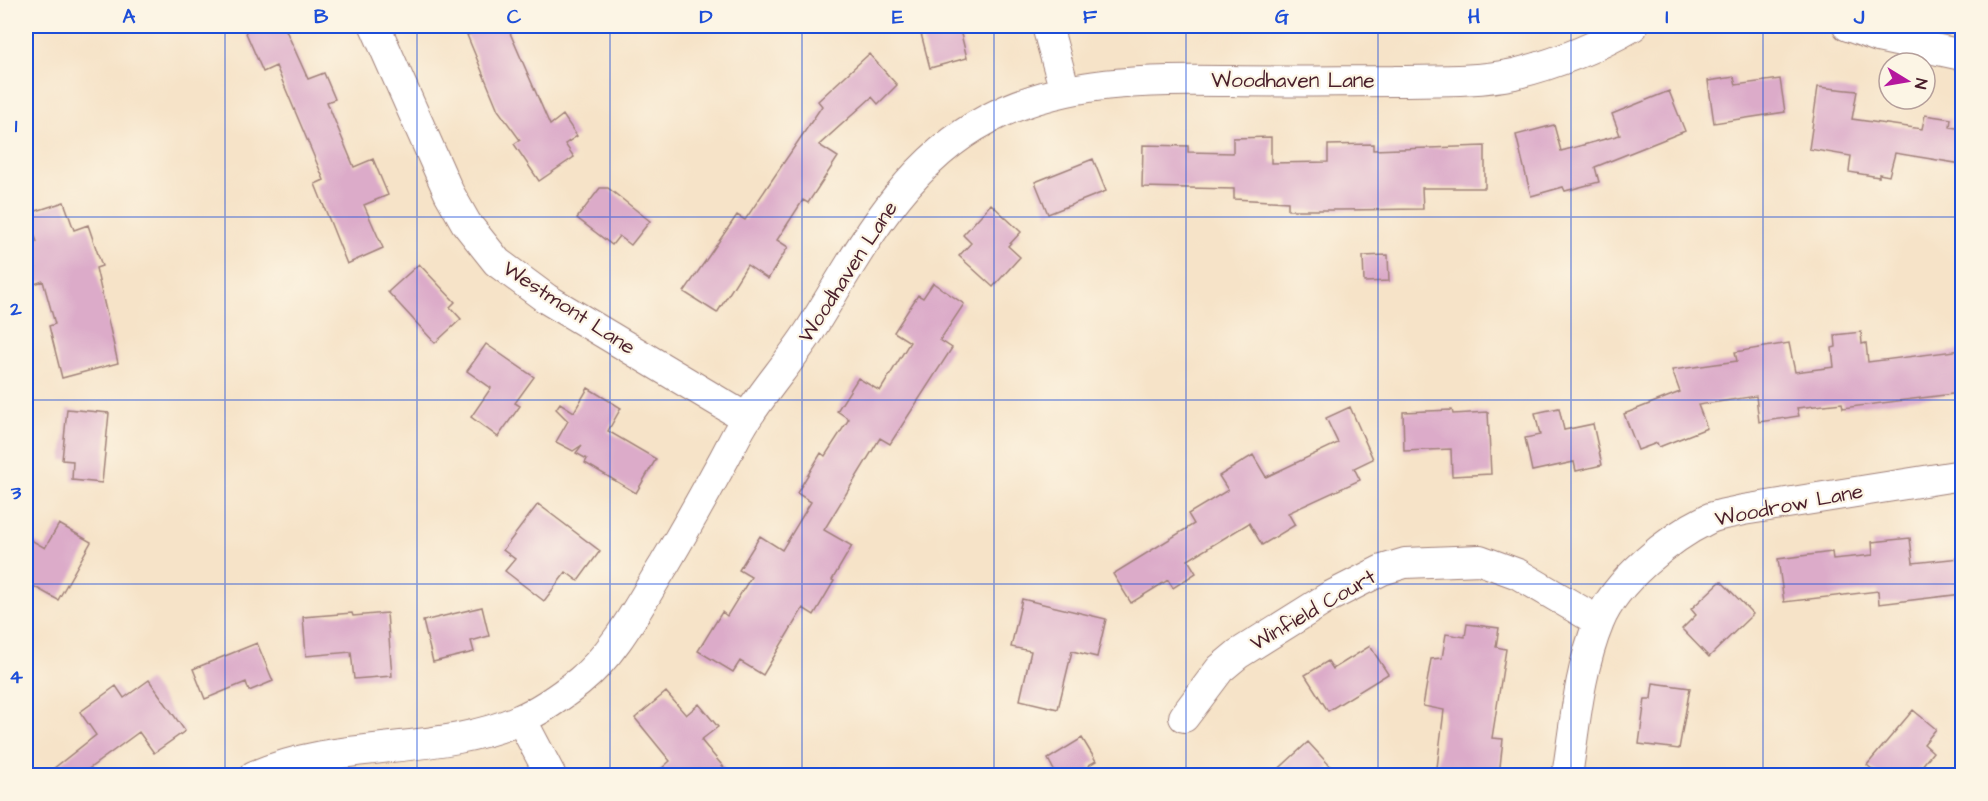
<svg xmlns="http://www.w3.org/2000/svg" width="1988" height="801" font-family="'Architects Daughter',sans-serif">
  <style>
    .building { fill: #dcabc9 }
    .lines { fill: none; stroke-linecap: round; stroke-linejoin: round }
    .street-casing { stroke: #a0817a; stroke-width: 32 }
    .street { stroke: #fff; stroke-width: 30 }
    .grid { fill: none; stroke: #1d4ed8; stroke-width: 1.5; stroke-opacity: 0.55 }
    .labels { text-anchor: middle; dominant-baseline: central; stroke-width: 4.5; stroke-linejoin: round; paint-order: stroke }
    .street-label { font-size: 21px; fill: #4a1f2b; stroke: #fcf5e5 }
    .neatline { fill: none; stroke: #1d4ed8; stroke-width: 2 }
    .grid-label { font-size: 20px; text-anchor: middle; font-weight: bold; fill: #1d4ed8 }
  </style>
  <rect width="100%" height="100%" fill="#fcf5e5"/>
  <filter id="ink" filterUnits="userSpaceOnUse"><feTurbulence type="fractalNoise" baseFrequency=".0167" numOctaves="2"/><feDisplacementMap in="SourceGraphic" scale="12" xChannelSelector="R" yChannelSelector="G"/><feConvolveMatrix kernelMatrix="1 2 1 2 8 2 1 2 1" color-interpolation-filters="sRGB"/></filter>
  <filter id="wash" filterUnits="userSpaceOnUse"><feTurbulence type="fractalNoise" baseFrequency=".008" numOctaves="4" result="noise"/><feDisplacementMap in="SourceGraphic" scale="24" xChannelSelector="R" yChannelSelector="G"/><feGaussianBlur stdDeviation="1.35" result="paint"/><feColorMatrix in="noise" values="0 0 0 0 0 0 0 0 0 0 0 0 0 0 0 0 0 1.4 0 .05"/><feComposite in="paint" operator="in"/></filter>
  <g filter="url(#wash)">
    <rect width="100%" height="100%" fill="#f6e3c8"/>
    <g id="blocks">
      <path class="building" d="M243,26H284L308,79L324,73L335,99L327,102L354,167L373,159L388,195L364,205L383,248L347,264L315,184L324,180L276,66L263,72Z
        M490,26H507L550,125L563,115L577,136L565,144L574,157L539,181L514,144L520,140L498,110L467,35Z
        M919,26H959L967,58L930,68Z
        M869,54L897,85L878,104L872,97L819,145L838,157L808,203L803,200L777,240L788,247L768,279L747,265L717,313L684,292L737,215L745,220L822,106L818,101Z
        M1734,77L1736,85L1780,79L1785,112L1714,123L1708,81Z
        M1818,87L1857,91L1852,119L1922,129L1925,115L1951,119L1950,127L1962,129V164L1895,153L1889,176L1879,174V177L1849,172L1851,156L1809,149Z
        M1669,91L1685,131L1595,167L1599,182L1565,191L1563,187L1531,196L1516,135L1554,125L1561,151L1620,135L1612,114Z
        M1271,137V163L1328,162V145L1373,144V150L1485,146V188H1422L1423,209L1342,210H1288V202L1234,199V189L1142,187L1143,145L1188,146V152L1233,153V138Z
        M1093,159L1106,191L1048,214L1035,182Z
        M600,188H608L650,221L631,245L619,236L612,245L577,218Z
        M64,202L74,230L88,225L102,266L96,268L118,363L62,378L49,326L55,324L43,281L26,287V246L37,242L27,214Z
        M991,204L1021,232L1008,246L1020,257L993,287L959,256L971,243L963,235Z
        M1388,255L1389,281L1364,282L1363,256Z
        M419,264L455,302L450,307L461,319L435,343L388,292Z
        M933,283L964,304L940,340L952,348L890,444L880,438L824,530L852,546L832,580L834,581L814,615L803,608L763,675L740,661L733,672L698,651L722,612L727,616L751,577L739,570L760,536L782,550L811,502L797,493L821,453L825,456L849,419L837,411L858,378L880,391L910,342L894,332L918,295L923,298Z
        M1861,332L1862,344L1866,343L1868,362L1962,350V382H1959L1960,393L1843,408L1842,403L1797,408L1799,416L1759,422L1756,396L1698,405L1707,428L1659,447L1657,443L1638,450L1624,414L1680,392L1672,370L1737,361L1735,352L1789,343L1795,372L1834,367L1832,348L1836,347L1835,335Z
        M486,344L534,377L515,403L520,406L498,437L471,417L491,388L467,371Z
        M588,388L621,408L608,431L656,459L636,493L585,463L587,459L576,453L582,445L573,451L556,442L568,421L556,409L560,403L574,412Z
        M1350,407L1373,459L1354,468L1360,480L1288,513L1295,525L1262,545L1249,523L1188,560L1196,573L1173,588L1168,580L1131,603L1113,574L1194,524L1188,514L1228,490L1219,476L1253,455L1266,477L1338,443L1326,418Z
        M1559,408L1564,430L1593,424L1602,465L1576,471L1574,462L1532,471L1525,438L1540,435L1535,413Z
        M67,409L109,413L102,483L72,480L73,461L62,460Z
        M1452,410L1453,414L1488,412L1491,474L1452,476L1451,449L1404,451L1403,412Z
        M538,504L600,551L578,581L566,572L544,601L505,571L515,559L503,550Z
        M59,524L91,542L58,600L26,582V537L45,548Z
        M1910,538L1913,563L1960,558L1962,594L1879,604L1878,591L1784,602L1778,559L1832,552L1833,559L1873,555L1872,542Z
        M1721,581L1753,614L1709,657L1682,629L1696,615L1691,609Z
        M1022,599L1106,619L1097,657L1072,651L1058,709L1020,700L1031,651L1011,647Z
        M482,607L489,636L471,641L474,652L433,662L423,621Z
        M352,613L353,616L387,613L392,676L354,679L351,652L306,656L303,617Z
        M1467,624L1499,628L1496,647L1506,649L1492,738L1503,739L1499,776H1436L1444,710L1423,706L1431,659L1442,658L1446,634L1465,637Z
        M257,643L273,681L249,691L246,682L205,699L193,669Z
        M1370,646L1388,674L1328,711L1305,675L1328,661L1333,669Z
        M149,680L185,731L154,753L139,732L79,776H44L96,735L80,712L116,686L124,698Z
        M1653,683L1690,688L1679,749L1639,744L1645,699H1651Z
        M666,692L686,715L699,704L718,727L701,740L731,776H653L670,761L635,718Z
        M1913,710L1936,729L1924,744L1933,752L1914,776H1880L1867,765Z
        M1082,738L1096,761L1089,765L1096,776H1057L1048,759Z
        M1308,742L1330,766L1319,776H1271Z"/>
    </g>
  </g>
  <g filter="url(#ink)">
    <use href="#blocks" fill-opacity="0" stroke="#a0817a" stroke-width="1.5"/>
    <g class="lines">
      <g class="street-casing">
        <path id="street" d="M375,26L449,193L466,223L497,262L547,299L746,418
          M1047,26L1065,91
          M1848,26L1878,37L1962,55
          M1184,717L1220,669L1238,654L1329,597L1382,570L1405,563L1480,560L1518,574L1586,614L1600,619
          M521,719L551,776
          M254,776C341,738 440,756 521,719C542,710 561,696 579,682C616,652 639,605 664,565C683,533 701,501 719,468C729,451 737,432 748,416C767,387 790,361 809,332C858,254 902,164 988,119C1063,79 1149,80 1231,81C1285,82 1340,81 1394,81C1434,80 1475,82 1514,74C1555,64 1597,47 1633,26
          M1567,776C1575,725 1579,670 1599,622C1615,582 1669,538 1708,519C1718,514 1732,513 1743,510L1962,475"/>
      </g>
      <use href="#street" class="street"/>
    </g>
  </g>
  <path class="grid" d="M225,26V776M417,26V776M610,26V776M802,26V776M994,26V776M1186,26V776M1378,26V776M1571,26V776M1763,26V776M26,217H1962M26,400H1962M26,584H1962"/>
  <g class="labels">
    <g class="street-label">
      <text x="1293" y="80">Woodhaven Lane</text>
      <text transform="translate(848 272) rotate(-57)">Woodhaven Lane</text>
      <text transform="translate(569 308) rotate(33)">Westmont Lane</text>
      <text transform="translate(1789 505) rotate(-11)">Woodrow Lane</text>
      <text transform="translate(1313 610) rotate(-30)">Winfield Court</text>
    </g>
  </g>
  <rect width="1988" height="801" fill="none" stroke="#fcf5e5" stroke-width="66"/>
  <g transform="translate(1907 81) rotate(101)"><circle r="28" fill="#fcf5e5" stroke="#b59f9b" stroke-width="1.5"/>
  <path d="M0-4.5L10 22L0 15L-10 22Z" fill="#b5179e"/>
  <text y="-9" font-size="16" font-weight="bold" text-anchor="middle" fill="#4a1f2b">N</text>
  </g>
  <rect x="33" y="33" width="1922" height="735" class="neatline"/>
  <g class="grid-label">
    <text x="129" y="23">A</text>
    <text x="321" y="23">B</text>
    <text x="514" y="23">C</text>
    <text x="706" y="23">D</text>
    <text x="898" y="23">E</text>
    <text x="1090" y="23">F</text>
    <text x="1282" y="23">G</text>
    <text x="1474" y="23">H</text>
    <text x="1667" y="23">I</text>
    <text x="1859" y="23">J</text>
    <text x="16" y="132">1</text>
    <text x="16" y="315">2</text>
    <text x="16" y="499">3</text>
    <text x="16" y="683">4</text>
  </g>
</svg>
